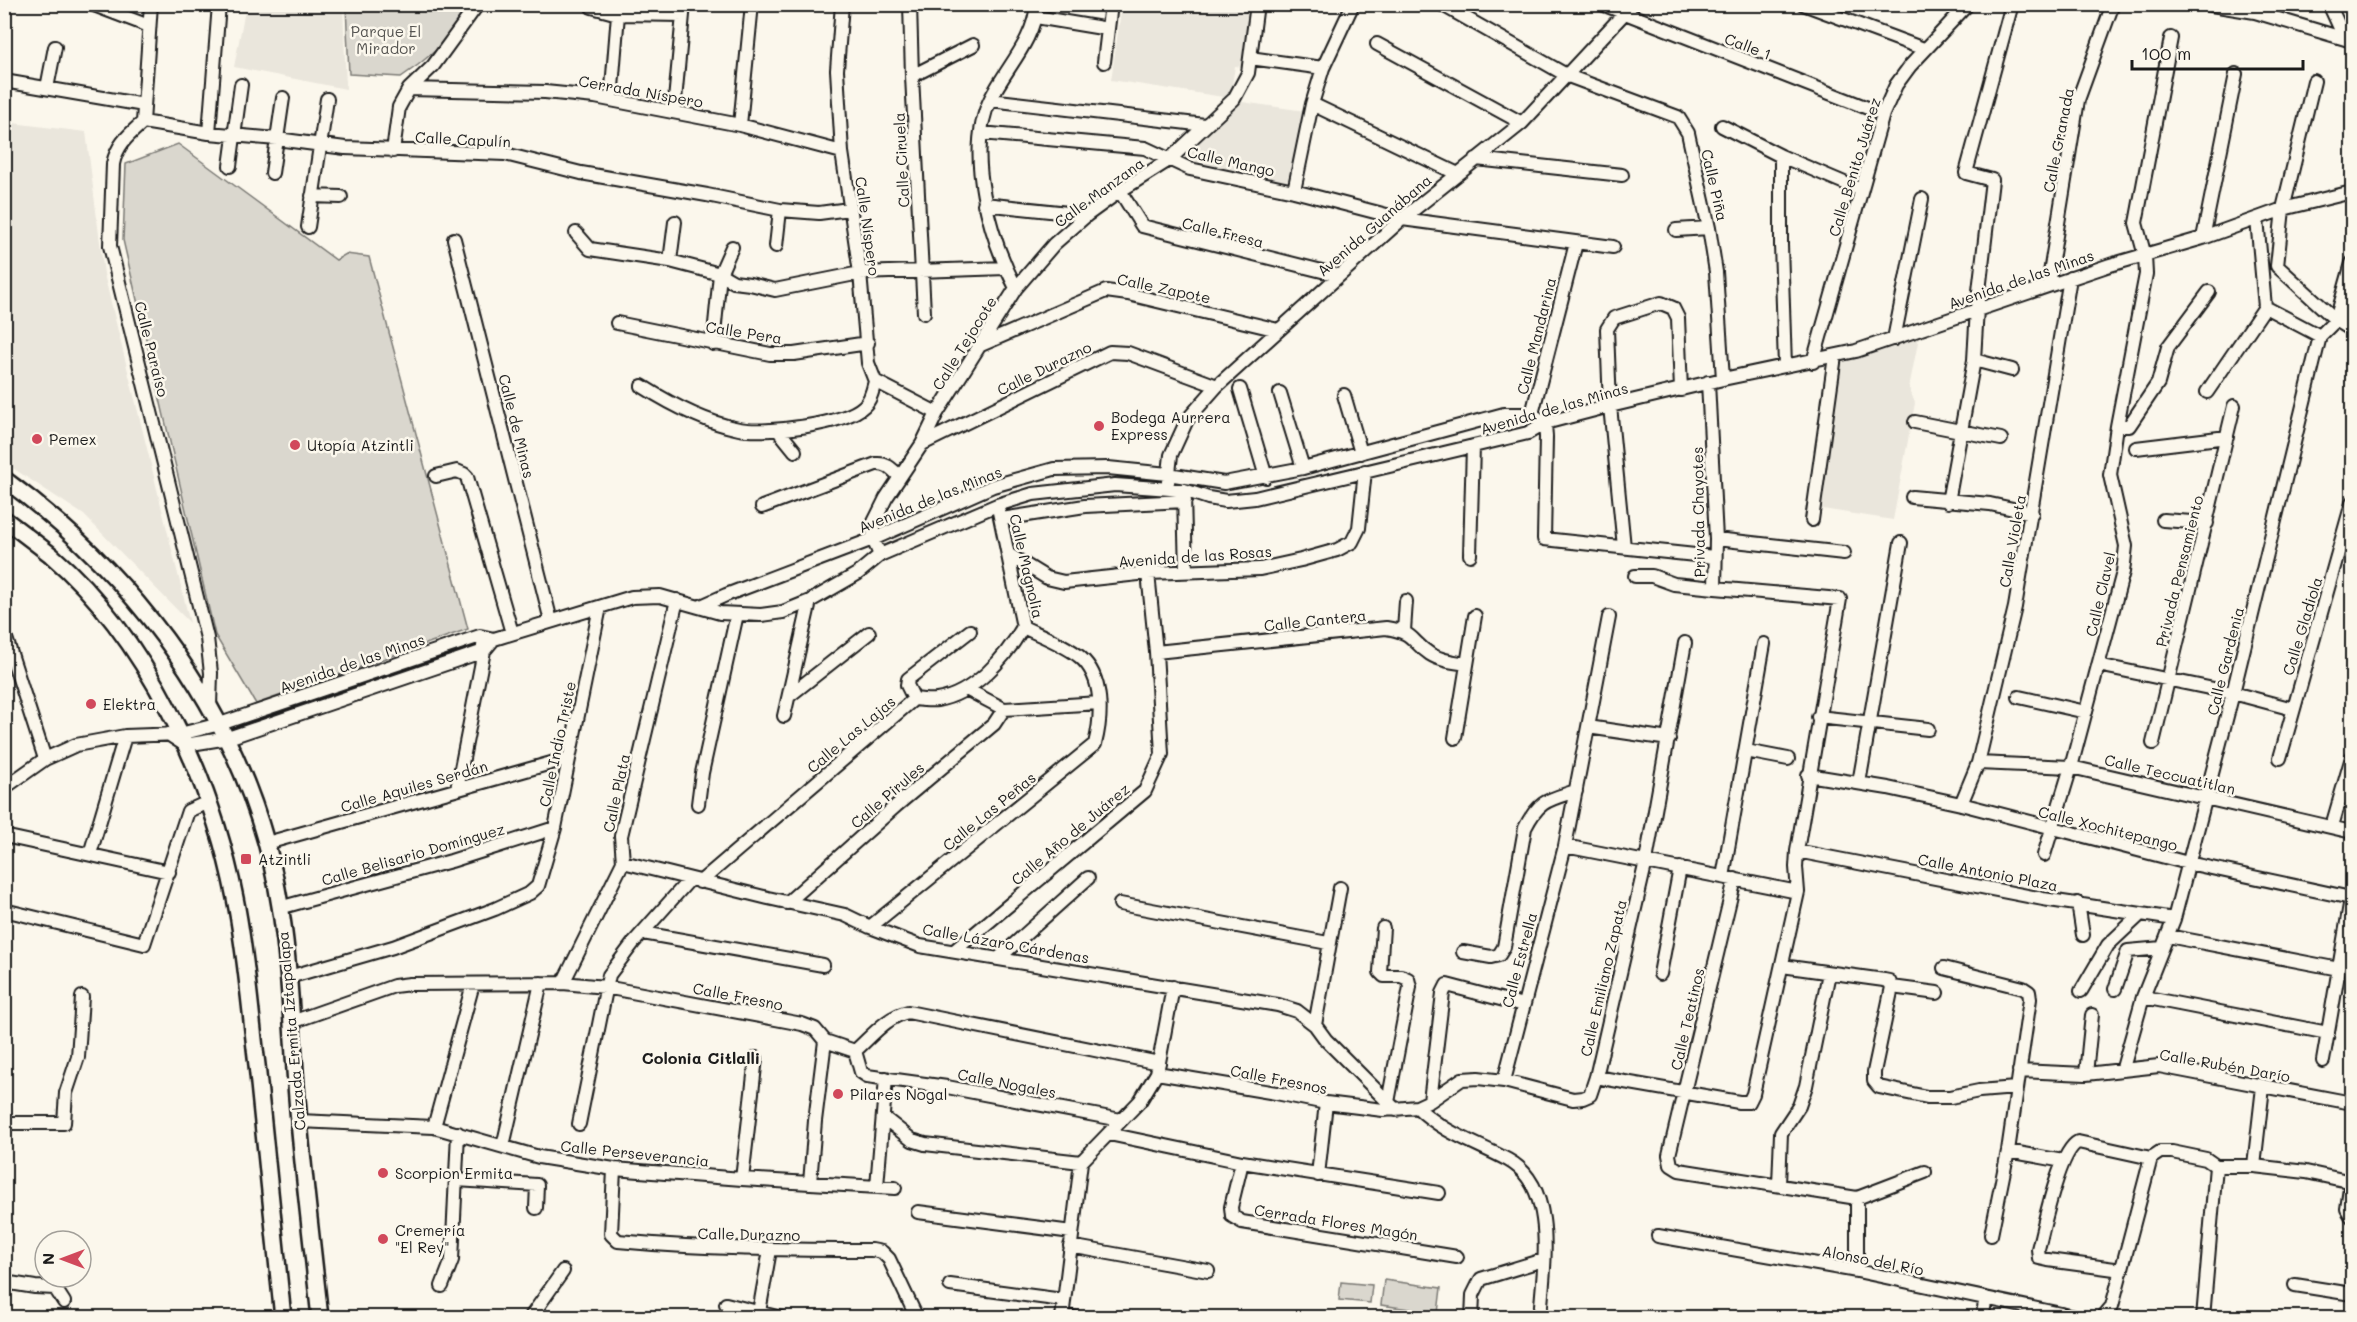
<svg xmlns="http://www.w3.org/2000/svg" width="2357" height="1322" font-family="Mali,sans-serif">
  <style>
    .built { fill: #eae6dc }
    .green { fill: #dad7ce; stroke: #7b7a75; stroke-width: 1.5 }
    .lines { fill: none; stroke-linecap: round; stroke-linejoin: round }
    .minor-casing { stroke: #1c1c1c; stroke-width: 16 }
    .major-casing { stroke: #1c1c1c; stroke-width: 20 }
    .minor { stroke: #fbf7ec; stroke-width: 12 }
    .major { stroke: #fbf7ec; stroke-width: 15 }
    .poi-dot { fill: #d1495b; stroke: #fbf7ec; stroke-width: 2 }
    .labels { text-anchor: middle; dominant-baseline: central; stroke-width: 5; stroke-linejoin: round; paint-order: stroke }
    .park-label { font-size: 15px; fill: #555451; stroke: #fbf7ec }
    .street-label { font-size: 15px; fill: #1c1c1c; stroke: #fbf7ec }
    .poi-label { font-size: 15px; fill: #1c1c1c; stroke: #fbf7ec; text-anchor: start }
    .neighbourhood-label { font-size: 16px; font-weight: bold; fill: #1c1c1c; stroke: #fbf7ec }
  </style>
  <rect width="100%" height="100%" fill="#fbf7ec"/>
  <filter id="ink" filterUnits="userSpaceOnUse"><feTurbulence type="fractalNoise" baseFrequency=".0167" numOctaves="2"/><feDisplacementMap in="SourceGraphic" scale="12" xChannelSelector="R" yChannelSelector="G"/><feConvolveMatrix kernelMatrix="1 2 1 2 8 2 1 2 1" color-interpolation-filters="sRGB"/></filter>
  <g filter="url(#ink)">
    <path class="built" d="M246,5H343L346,89L234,67Z
      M1122,5H1252L1243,67L1235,66L1230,98L1111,80Z
      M1242,102L1305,111L1290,182L1179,161Z
      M4,122L86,132L104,274L190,623L84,515L5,463Z
      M1919,337L1909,388L1915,403L1893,520L1816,508L1838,364Z"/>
    <path class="green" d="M346,5H471L453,36L418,65L401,77L349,74Z
      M178,144L336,260L346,254L369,257L468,629L256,704L215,635L123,240L126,164Z
      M1384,1280L1441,1288L1438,1313L1381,1305Z
      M1341,1282L1372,1285L1370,1303L1339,1300Z"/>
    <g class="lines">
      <g class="minor-casing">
        <path id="minor" d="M91,4L149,26
          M151,4L143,122C129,135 117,144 113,164L110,246L207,638L211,673L210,706
          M592,4V7L618,14L683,15
          M842,4L837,70L842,152L860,273L868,363L875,381L937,413
          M910,4L912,76L924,313
          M1441,4L1568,76L1678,117L1688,133L1709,228L1716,272L1723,379
          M1602,4L1883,114
          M1803,4L1924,49
          M2205,4L2255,12L2352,41
          M2329,4L2345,39
          M1036,17L1108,29
          M1377,44L1522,123
          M1250,58L1323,68
          M1104,62L1111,4
          M912,76L973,45
          M4,81L144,105
          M2314,81L2283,209L2277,266L2336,320L2352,330
          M47,88L55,47
          M409,89L545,92L595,97L740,125L842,152
          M611,100L618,14
          M990,100L1205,125
          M1312,104L1458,174
          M674,111L684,4
          M143,122L209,133L277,139L345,148L505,154L581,173L707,195L780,210L819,213L849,209
          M740,125L752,4
          M1722,126L1781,156L1861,190
          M209,133L219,4
          M981,133L1145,148L1190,169L1294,191L1402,219L1613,247
          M393,151L399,107L409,89L433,66L478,4
          M1781,156V245L1785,366
          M1476,159L1622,175
          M230,166L241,85
          M272,173L283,98
          M1120,191L1142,226L1338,275
          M1294,191L1312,104L1323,68L1353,4
          M312,196L341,197
          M984,204L1087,215
          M2257,219L2265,307
          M308,227L327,99
          M1676,230L1709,228
          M576,233L590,249L670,261L720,274L734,282L750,284L775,290L860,273L1006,268
          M2203,238L2236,74
          M454,239L551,621
          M1576,243L1532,414L1545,423L1546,437L1544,539L1714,557
          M776,246L780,210
          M670,261L675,222
          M2048,285L2078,100L2113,4
          M1016,288C990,238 964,152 991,98C1007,66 1034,41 1037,4
          M2265,307L2320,336
          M617,323L770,354H794L868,343
          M1894,339L1922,199
          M713,344L720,274L732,247
          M981,345L1106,291L1128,294L1278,330
          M1974,360L2012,370
          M1813,362L1883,114L1896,85L1910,66L1968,4
          M642,386C672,405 704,422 739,429C766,434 844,425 864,406C871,400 873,389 875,381
          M1240,389L1266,477
          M2207,392L2265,307
          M1280,393L1303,468
          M1344,395L1361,453
          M1915,422L2001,439
          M2117,426H2129L2158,383L2168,347L2209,292
          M778,430L795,451
          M922,444L1110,352L1128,353L1217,386
          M2136,448L2227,437
          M436,476L457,471L464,474L467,477L512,633
          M1168,482L1171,455L1187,420L1217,386L1402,219L1522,123L1633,4
          M1184,495L1186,572
          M1912,497L1990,504L2032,513
          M1948,502L1974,360L1977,308L1992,180L1966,173L2012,4
          M762,507L876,464C887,463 892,469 899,476
          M999,512L1023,627
          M1002,519L1085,506L1185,501
          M1812,520L1835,356
          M2163,520L2207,523
          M1716,539L1844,553
          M1624,547L1610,406L1607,329L1614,318L1661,303L1673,308L1678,318L1681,390
          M1008,554L1047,578L1064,582L1148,573L1260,569L1301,560L1337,550L1352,542L1359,528L1365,471
          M880,555L873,539L874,522L886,498L922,444L937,413L1016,288L1054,244L1087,215L1120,191L1169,160L1234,99L1248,73L1257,4
          M1470,555L1473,446
          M1635,576H1652L1674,584L1715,588
          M699,607L726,595L873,539L993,486L1054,469L1108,468L1168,474L1224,483L1303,468L1504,414H1532
          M1609,617L1588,727L1669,739
          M1404,631L1406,601
          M4,632L45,759
          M1156,652L1386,628C1416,633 1409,640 1430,654C1441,661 1455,662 1467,664
          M2098,665L2233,693L2293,709
          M966,689L1004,709L1099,703
          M789,696L869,633
          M2019,697L2086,712
          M914,699L907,685L908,679L970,631
          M784,716L810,601
          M1818,717L1928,729
          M168,734L185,745L228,738L484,651L494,639L632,597L660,596L720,613L761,615L783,612L810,601L857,574L880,555L997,505L1033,494L1115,485L1184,490L1208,498L1226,501L1255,498L1528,433L1545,423L1610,406L1723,379L1856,351L2110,265L2203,238L2283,209L2352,192
          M1455,738L1475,616
          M2153,743L2234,406
          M1746,751L1788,759
          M2280,758L2352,503
          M1978,763L2071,767L2352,832
          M1808,775L1888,788L1961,804L2188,863L2351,898
          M1859,783L1901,543
          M4,788L45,759L76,745L125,736L180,734L220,724L480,636L494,639
          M457,789L484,651L483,646
          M698,804L702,773L737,614
          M1961,804L1978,763L2015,607L2070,278
          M2332,826L2352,757
          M4,836L169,872
          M267,843L569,758
          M1565,846L1798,892
          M1797,851L2043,899L2174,919
          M90,854L125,736
          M2044,855L2071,767L2123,572L2126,546L2110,475L2117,426L2146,274L2145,256L2136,223L2171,38
          M623,862L768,898L845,915L870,927L920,946L1278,1005L1297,1011L1315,1025L1326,1040L1396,1110
          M1723,877L1764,644
          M1735,879L1669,1155L1671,1165L1679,1170L1857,1198L1925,1172
          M700,882L914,699C922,700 930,701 937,700C974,694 1006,657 1023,627
          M787,903L897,805L994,724L1004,709
          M2078,903L2083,935
          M1120,904L1328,943
          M279,908L451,861L555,828
          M4,910L144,944L188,811L208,802
          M870,927L1095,744C1102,717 1104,677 1080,657C1066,645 1040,635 1023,627
          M1383,928L1380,972L1384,976H1401L1408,979L1410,987L1388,1102
          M643,933L823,965
          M2168,936L2339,969
          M954,951L1145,791L1162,754L1156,652L1148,573
          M1463,952L1491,957L1499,955L1504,947L1525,828C1539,800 1548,800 1576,791
          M1000,957L1088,878
          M1782,966L1884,980L1889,981L1892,987L1937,993
          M1944,968L2023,988L2029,992L2030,999L2008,1151L1991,1235
          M1660,974L1680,868
          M289,977L393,947L495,909L530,893L538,886L555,828L600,607
          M563,983L623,862L621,836L677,600
          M1892,987L1874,1072V1081L1879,1087L1927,1097H1950L1979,1091L2016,1088
          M2115,989L2128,951L2162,948
          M2081,991L2108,945L2141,914
          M2143,997L2328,1033
          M292,1022L394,986L410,984L563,983L605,987L802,1024L815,1029L825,1041L855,1051C870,1038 887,1016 908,1012L1159,1063
          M1315,1025L1340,888
          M855,1051L861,1072L867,1076L947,1087L1121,1120
          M2323,1061L2352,893
          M2123,1068L2143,997L2174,919L2233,693L2320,336L2336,320L2352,263
          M2019,1071L2086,1074L2159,1066L2352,1103
          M1157,1073L1276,1093L1326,1103L1383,1110L1417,1107L1430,1101L1462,1079L1478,1078L1504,1081L1573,1099L1583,1098L1590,1095L1596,1077L1646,861L1685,643
          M2086,1074L2092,1015
          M1596,1077L1739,1102H1749L1753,1094L1798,892L1796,867L1797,851L1840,599L1715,588L1716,539L1708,382
          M1504,1081L1565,846L1588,727
          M1430,1101L1443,993L1447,985L1523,1005
          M1417,1107C1445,1134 1475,1142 1508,1160C1559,1188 1543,1270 1540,1318
          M883,1117L912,1140L925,1144L1081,1162
          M299,1121L434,1127L539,1157L614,1169L742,1179L895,1188
          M4,1123H64L66,1093L78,1057L82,997
          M579,1124L609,975L634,942L690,879
          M434,1127L473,984
          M1109,1134L1242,1162L1439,1193
          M503,1146L541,983
          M2008,1151L2063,1161
          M2151,1158L2160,1152H2172L2206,1159L2216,1166H2254L2306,1172L2352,1182
          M1242,1162L1231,1207L1232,1216L1242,1222L1457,1257
          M2254,1166L2263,1087
          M614,1169L611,1234L618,1241C703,1249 787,1250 872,1250L882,1252L889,1259L917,1318
          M1318,1175L1326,1103
          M742,1179L756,1058
          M456,1180L537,1185L536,1208
          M2351,1181L2347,1209L2352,1217
          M810,1183L815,1121L825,1041
          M1779,1185L1781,1133L1799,1106L1806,1086L1829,973
          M877,1186L886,1078
          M918,1212L1072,1232
          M1658,1236L1857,1271L2080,1318
          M1070,1246L1208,1271
          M2122,1270L2048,1260L2039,1258L2038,1249C2044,1226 2059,1151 2078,1142L2151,1158
          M1857,1271V1198
          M4,1282L35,1287L55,1288L64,1302
          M950,1285L1063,1300
          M2295,1285L2352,1294
          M442,1286L452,1260L458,1133
          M726,1304L781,1318
          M1062,1315L1077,1318
          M530,1318L563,1271
          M755,1318L759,1312L770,1250
          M1062,1318L1081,1162L1140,1101L1157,1073L1173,987
          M1472,1318L1473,1295L1481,1279L1543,1260
          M1982,1318L1986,1298
          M2102,1318L2112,1306L2151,1158
          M2203,1318L2216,1166"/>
      </g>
      <g class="major-casing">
        <path id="major" d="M4,479C126,568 225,695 266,842C292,932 290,1028 299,1121C305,1187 313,1252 320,1318
          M4,519C20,531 36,543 51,555C146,637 211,776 235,898C246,952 250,1009 257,1065C266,1149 274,1233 283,1318"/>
      </g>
      <use href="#minor" class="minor"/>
      <use href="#major" class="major"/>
    </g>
  </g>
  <g class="poi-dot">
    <circle cx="1099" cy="426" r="6"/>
    <circle cx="37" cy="439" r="6"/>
    <circle cx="295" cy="445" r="6"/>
    <circle cx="91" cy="704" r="6"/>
    <rect x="240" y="853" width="12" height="12" rx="3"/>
    <circle cx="838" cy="1094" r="6"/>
    <circle cx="383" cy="1173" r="6"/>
    <circle cx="383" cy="1239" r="6"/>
  </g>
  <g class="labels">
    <g class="park-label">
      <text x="386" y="31">Parque El<tspan x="386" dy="17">Mirador</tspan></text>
    </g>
    <g class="street-label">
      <text transform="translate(1748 46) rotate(21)">Calle 1</text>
      <text transform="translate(641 91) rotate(10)">Cerrada Níspero</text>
      <text transform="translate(463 139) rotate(3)">Calle Capulín</text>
      <text transform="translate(2058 140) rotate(-79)">Calle Granada</text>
      <text transform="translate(901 160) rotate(-93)">Calle Ciruela</text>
      <text transform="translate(1231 161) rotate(13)">Calle Mango</text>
      <text transform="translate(1854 167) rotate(-73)">Calle Benito Juárez</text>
      <text transform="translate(1715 185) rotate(77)">Calle Piña</text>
      <text transform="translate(1099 192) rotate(-36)">Calle Manzana</text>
      <text transform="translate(1374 225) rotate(-41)">Avenida Guanábana</text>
      <text transform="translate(868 226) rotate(82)">Calle Níspero</text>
      <text transform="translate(1223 232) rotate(14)">Calle Fresa</text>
      <text transform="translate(2021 279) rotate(-19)">Avenida de las Minas</text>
      <text transform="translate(1164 288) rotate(12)">Calle Zapote</text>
      <text transform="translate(744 332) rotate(9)">Calle Pera</text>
      <text transform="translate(1536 336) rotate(-76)">Calle Mandarina</text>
      <text transform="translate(964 343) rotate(-58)">Calle Tejocote</text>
      <text transform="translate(152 349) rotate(76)">Calle Paraíso</text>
      <text transform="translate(1044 368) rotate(-26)">Calle Durazno</text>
      <text transform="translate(1554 408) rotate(-16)">Avenida de las Minas</text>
      <text transform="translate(517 426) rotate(76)">Calle de Minas</text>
      <text transform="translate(930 499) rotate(-22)">Avenida de las Minas</text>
      <text transform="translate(1698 512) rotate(-91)">Privada Chayotes</text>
      <text transform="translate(2012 541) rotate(-80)">Calle Violeta</text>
      <text transform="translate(1195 556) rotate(-4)">Avenida de las Rosas</text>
      <text transform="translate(1027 566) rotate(77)">Calle Magnolia</text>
      <text transform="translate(2179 571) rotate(-76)">Privada Pensamiento</text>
      <text transform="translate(2100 594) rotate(-77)">Calle Clavel</text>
      <text transform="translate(1315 620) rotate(-6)">Calle Cantera</text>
      <text transform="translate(2302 626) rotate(-73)">Calle Gladiola</text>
      <text transform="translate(2225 661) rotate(-76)">Calle Gardenia</text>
      <text transform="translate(352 663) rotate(-19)">Avenida de las Minas</text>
      <text transform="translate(851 734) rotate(-40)">Calle Las Lajas</text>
      <text transform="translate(557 744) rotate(-78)">Calle Indio Triste</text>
      <text transform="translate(2170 774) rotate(13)">Calle Teccuatitlan</text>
      <text transform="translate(414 786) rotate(-16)">Calle Aquiles Serdán</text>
      <text transform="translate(616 793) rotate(-78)">Calle Plata</text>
      <text transform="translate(887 795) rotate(-41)">Calle Pirules</text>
      <text transform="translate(989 811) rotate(-39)">Calle Las Peñas</text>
      <text transform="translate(2108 828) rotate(14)">Calle Xochitepango</text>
      <text transform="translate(1070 834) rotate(-40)">Calle Año de Juárez</text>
      <text transform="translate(413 854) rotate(-16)">Calle Belisario Domínguez</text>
      <text transform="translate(1988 872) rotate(11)">Calle Antonio Plaza</text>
      <text transform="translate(1006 943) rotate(10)">Calle Lázaro Cárdenas</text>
      <text transform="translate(1519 960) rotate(-75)">Calle Estrella</text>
      <text transform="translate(1603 978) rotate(-77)">Calle Emiliano Zapata</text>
      <text transform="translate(738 996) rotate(11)">Calle Fresno</text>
      <text transform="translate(1687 1019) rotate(-77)">Calle Teatinos</text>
      <text transform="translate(291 1031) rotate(-95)">Calzada Ermita Iztapalapa</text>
      <text transform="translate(2225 1065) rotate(10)">Calle Rubén Darío</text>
      <text transform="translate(1279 1079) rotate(11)">Calle Fresnos</text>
      <text transform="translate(1007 1083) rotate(11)">Calle Nogales</text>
      <text transform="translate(635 1153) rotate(6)">Calle Perseverancia</text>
      <text transform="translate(1336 1222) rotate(9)">Cerrada Flores Magón</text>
      <text transform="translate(749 1234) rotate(1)">Calle Durazno</text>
      <text transform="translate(1873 1260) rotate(11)">Alonso del Río</text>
    </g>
    <g class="poi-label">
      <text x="1111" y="417">Bodega Aurrera<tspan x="1111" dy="17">Express</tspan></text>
      <text x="49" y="439">Pemex</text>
      <text x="307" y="445">Utopía Atzintli</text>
      <text x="103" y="704">Elektra</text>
      <text x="258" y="859">Atzintli</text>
      <text x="850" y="1094">Pilares Nogal</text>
      <text x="395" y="1173">Scorpion Ermita</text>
      <text x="395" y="1230">Cremería<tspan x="395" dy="17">"El Rey"</tspan></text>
    </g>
    <g class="neighbourhood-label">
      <text x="701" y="1057">Colonia Citlalli</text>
    </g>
  </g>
  <rect width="2357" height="1322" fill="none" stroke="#fbf7ec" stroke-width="24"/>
  <rect x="12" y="12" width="2333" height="1298" fill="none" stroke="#1c1c1c" stroke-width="2" filter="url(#ink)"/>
  <g transform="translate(63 1259) rotate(270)"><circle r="28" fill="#fbf7ec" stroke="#a29f99" stroke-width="1.5"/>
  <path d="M0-4.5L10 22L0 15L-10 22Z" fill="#d1495b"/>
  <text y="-9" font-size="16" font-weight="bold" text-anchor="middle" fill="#1c1c1c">N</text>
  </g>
  <path d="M2132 60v9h171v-9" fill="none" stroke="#1c1c1c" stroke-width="3"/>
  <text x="2141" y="60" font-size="18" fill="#1c1c1c" stroke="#fbf7ec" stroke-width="4.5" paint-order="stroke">100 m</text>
</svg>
